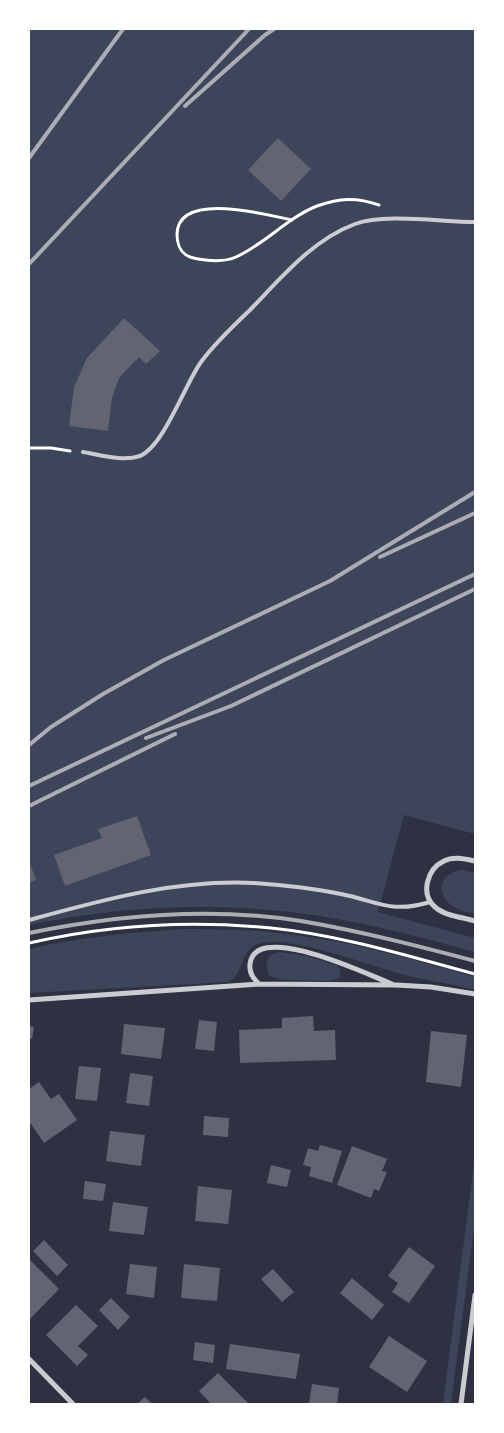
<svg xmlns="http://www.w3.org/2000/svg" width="504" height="1433" font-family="'Times New Roman',serif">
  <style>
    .green { fill: #3c4559 }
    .building { fill: #626471 }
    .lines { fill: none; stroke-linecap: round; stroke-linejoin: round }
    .path { stroke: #fff; stroke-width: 3 }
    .service { stroke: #caccd0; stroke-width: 4 }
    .minor { stroke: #caccd0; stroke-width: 5 }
    .rail { stroke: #abadb3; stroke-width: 4 }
  </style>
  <rect width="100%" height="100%" fill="#2d3142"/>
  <path class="green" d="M29,29H475V834L404,815L378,912L475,938V952C414,935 352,919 290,912C203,902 114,907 29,925Z
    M463,870L475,873V912L473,913C437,910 430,873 463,870Z
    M185,929C225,929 264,930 303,936C362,944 418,961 475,977V990C452,983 428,982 405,975C373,967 285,933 258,944C241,950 244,973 229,982L29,993V949C80,937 132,932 185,929Z
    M280,952L307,956L336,965C341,969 341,973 339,978L330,981L283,980L272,977L268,973L266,963L271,955Z
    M475,1155V1220L451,1404H443Z"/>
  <path class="building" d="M278,138L311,169L281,201L248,170Z
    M124,318L160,351L146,364L139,357L119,378L112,398L108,431L69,426L74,387L87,358Z
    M137,816L151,855L65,886L54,855L102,838L98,829Z
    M29,861L36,880L29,883Z
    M313,1016L314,1031L335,1030L336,1060L240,1063L239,1030L282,1028V1018Z
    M199,1020L217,1022L214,1051L195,1049Z
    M124,1024L165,1028L161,1059L121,1054Z
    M29,1026L34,1027L32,1039L29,1038Z
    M431,1031L467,1035L461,1087L426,1082Z
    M79,1066L101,1068L97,1101L75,1099Z
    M130,1073L153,1076L149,1106L126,1103Z
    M39,1082L51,1099L59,1094L77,1120L44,1143L29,1121V1089Z
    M204,1116L229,1118L228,1137L203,1135Z
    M110,1131L145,1135L141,1166L106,1161Z
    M320,1145L342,1151L332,1183L309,1176L311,1167L303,1165L308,1148L318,1151Z
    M352,1146L387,1159L382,1171L387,1172L379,1191L374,1189L371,1198L337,1185Z
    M271,1165L291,1170L287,1187L267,1183Z
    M85,1181L106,1184L103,1201L83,1199Z
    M198,1186L232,1190L228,1224L195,1221Z
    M113,1202L148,1207L144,1235L109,1231Z
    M44,1240L68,1265L57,1276L33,1251Z
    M409,1247L435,1266L409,1303L392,1292L398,1283L388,1276Z
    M29,1259L59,1289L29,1320Z
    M130,1264L157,1267L154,1298L126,1294Z
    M184,1264L220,1268L217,1301L181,1298Z
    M273,1269L294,1292L282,1302L261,1279Z
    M352,1278L384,1305L372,1320L340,1293Z
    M111,1298L130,1317L118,1330L99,1310Z
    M76,1305L98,1326L78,1346L88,1355L77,1366L46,1335Z
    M389,1336L427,1361L407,1392L369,1367Z
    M195,1342L215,1345L213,1363L193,1360Z
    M230,1344L300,1354L296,1379L226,1369Z
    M218,1373L249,1404H211L199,1391Z
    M312,1384L339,1388L337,1404H309Z
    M145,1397L152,1404H137Z"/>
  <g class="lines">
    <path class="path" d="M292,220C267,215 178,190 177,234C177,249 183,257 198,259C210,261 225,262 236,257C265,244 287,218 317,206C340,198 356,197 379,205
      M29,448H51L70,451
      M29,943C107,925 191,920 271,928C340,935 408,956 475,974"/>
    <path class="service" d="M83,452C101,455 123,462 140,456C164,446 185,384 201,362C215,343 233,326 250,310C281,278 312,240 355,224C385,213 442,222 475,222
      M29,920C102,900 177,879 254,883C283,885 312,888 341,894C377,901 391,914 430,902"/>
    <path class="minor" d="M475,861C465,859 454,856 444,861C427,869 420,894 435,907C445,916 462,917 475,921
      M259,984C253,978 249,973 250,964C255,920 369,975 392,984
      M29,1000L259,984L396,985L431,987L475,994
      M29,1359L73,1404
      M461,1404L475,1295"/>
    <path class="rail" d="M185,106L265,35L274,29
      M29,158L123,29
      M29,264L249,29
      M380,557L475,513
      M146,738L231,706L475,589
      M29,745L51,727L103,694L164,660L330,581L475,492
      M29,786L475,574
      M29,806L175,734
      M29,933C116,915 213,907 301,921C360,931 418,946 475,961"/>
  </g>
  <rect width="504" height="1433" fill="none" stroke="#ffffff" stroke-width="60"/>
</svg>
